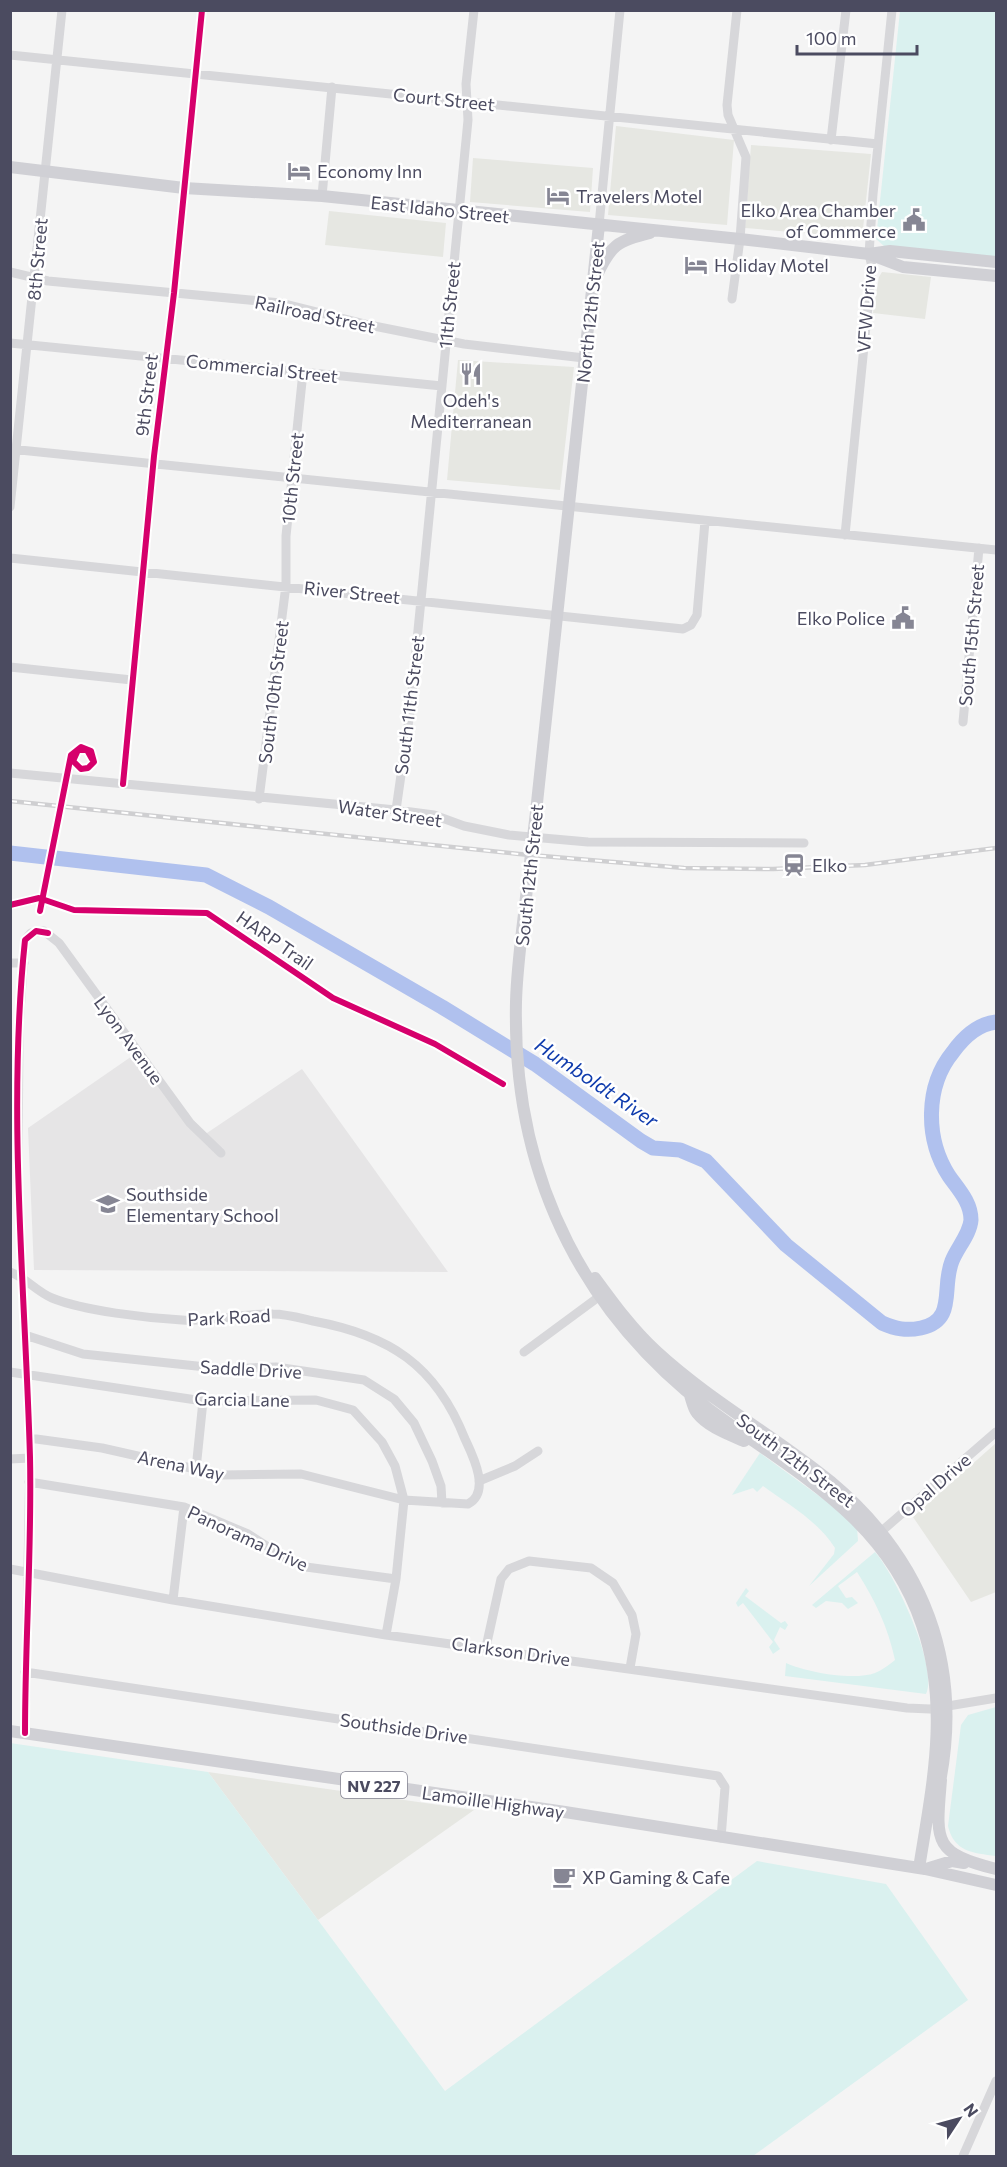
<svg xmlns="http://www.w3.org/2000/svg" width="1007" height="2167" font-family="Commissioner,sans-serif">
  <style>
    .commercial { fill: #e6e7e2 }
    .education { fill: #e6e5e6 }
    .green { fill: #daf1ef }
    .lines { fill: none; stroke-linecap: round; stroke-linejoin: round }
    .river { stroke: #b0c1ee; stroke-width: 15 }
    .minor { stroke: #d7d7da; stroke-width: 9 }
    .major { stroke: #d0d0d5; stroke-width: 12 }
    .rail-casing { stroke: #cfcfd1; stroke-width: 4.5 }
    .rail { stroke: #fff; stroke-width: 2; stroke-dasharray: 7; stroke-linecap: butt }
    .major-bridge { stroke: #d0d0d5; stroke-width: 12 }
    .cycleway-casing { stroke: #fff; stroke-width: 10 }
    .cycleway { stroke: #d6006c; stroke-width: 6 }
    .labels { text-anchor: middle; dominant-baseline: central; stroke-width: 5; stroke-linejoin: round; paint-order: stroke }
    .shield { fill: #fff; stroke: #818190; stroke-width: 1.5 }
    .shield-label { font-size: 16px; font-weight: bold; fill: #4b4b60 }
    .street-label { font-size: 18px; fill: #4b4b60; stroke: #fff }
    .poi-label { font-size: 18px; fill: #4b4b60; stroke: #fff; text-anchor: start }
    .water-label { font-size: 20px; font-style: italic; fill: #103cad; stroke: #fff }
  </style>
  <rect width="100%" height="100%" fill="#f4f4f4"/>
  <path class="commercial" d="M616,126L734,140L727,225L608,215Z
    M751,145L871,154L862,238L745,228Z
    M473,158L593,168L590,212L470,202Z
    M329,211L446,223L443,257L325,245Z
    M882,272L931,277L925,319L873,313L879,277Z
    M458,360L574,367L560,490L447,480Z
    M996,1443V1592L971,1602L913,1517Z
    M208,1772L474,1810L318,1920Z"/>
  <path class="education" d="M135,1054L201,1137L302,1069L448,1272L34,1270L28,1128Z"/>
  <path class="green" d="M900,11H996V257L884,246L876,239Z
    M760,1453L830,1504L857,1527L858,1541L809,1586L834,1554L835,1548C818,1521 788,1504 763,1486L757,1492L753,1488L732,1495Z
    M875,1552C894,1573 939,1667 926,1694L785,1676L786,1663C806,1672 853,1681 875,1673C882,1670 889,1665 895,1660C888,1627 875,1600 857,1572L838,1586L846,1598L852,1597L858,1603L848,1609L842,1603L826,1601L816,1608L812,1605Z
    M746,1588L749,1591L745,1596L781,1623L785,1621L788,1625L785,1630L780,1627L774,1640L780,1649L773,1654L769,1647L773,1642L743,1603L738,1607L736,1603Z
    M996,1707V1856C973,1853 954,1852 948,1826L961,1725L968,1715Z
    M10,1743L208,1772L445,2091L757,1861L886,1884L968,2000L753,2156H11Z"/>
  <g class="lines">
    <path class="river" d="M10,853L206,875L269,907L442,1007L535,1064L641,1141L653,1148L680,1150L706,1161L786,1245L882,1323C896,1329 906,1331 921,1328C957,1320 941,1288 952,1261C957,1248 970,1234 971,1220C971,1202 958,1189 949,1176C925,1139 925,1086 953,1052C963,1038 978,1024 996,1022"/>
    <path class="minor" d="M10,55L878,144
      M831,140L846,10
      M322,196L332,87
      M599,225L620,10
      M10,272L48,281L281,303L369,325L464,344L584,358
      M732,299L740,239L746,157L728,115L727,105L737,10
      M10,343L442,386
      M10,449L996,550
      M10,507L62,10
      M845,535L872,267L869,254L873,194L892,10
      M10,558L683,629L691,625L697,615L705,521
      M10,667L132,680
      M963,722L979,548
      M10,773L396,810L434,815L464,826L509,835L588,842L804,843
      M123,784L154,456L174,293L202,10
      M259,799L286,585V536L303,372
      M396,810L410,712L459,212L468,120L466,84L474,10
      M10,963H24
      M10,1272C25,1277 37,1292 52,1298C84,1311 147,1318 182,1320C212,1322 243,1313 273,1314C286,1314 300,1318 313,1321C389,1335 436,1365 465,1439C473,1456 491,1492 468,1504L404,1500L301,1474L222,1475L102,1448L29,1438
      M25,1335L83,1354L225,1369L276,1367L364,1380L394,1399L414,1423L432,1461L441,1486L442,1503
      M524,1352L604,1293
      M10,1372L203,1401L316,1400L353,1410L382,1442L395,1466L404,1500L396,1579L386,1635
      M10,1459L30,1458
      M196,1469L203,1401
      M479,1481L515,1466L538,1451
      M29,1482L184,1507L248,1534L285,1558L306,1567L396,1579
      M876,1536L996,1432
      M10,1569L173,1600L386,1635L907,1708L930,1709L996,1698
      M173,1600L184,1507
      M486,1647L501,1579L509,1569L529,1561L591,1568L613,1583L632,1615L636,1634L630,1668
      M25,1672L718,1776L725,1787L721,1838
      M25,1733L30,1458L18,1176L19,1027L24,953L25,940L31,933L44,931L59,943L190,1123L221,1153
      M963,2156L996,2081"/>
    <path class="major" d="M10,167L184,188L322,196L740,239L869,254L903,267L996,276
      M869,254L890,251L996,262
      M597,275C611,245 617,241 650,233
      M536,812L599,225
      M527,888C523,926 517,964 516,1002C512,1179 586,1325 732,1426C812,1482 889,1527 922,1625C950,1706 932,1787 919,1868
      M595,1278C614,1304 633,1330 656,1351C710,1401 775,1436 831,1482C924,1560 963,1663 940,1782
      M690,1395C692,1401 693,1408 697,1413C708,1427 728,1434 744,1441
      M10,1731L565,1812L925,1869L996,1885
      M941,1780C936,1841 932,1853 996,1869
      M926,1869L952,1861L964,1863"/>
    <g class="rail-casing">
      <path id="rail" d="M10,801L519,854L684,868L773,869L865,865L996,848"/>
    </g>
    <use href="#rail" class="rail"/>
    <path class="major-bridge" d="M527,888L536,812"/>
    <g class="cycleway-casing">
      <path id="cycleway" d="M123,784L154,456L174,293L202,10
        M10,905L39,898L74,910L207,913L333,998L435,1044L503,1084
        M40,911L71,755L81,747L91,751L94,762L88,768L81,769L73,761L78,750H87L92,759
        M25,1733C25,1641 32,1549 30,1457C25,1285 7,1112 25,940L36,931L48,933"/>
    </g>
    <use href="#cycleway" class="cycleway"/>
  </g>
  <defs>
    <g id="hotel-bare" transform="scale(1.8)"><path d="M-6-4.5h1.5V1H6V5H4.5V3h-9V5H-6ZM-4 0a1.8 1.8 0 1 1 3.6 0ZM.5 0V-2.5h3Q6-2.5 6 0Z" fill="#868694" stroke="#fff" stroke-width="2.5" paint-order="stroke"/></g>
    <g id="civic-bare" transform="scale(1.8)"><path d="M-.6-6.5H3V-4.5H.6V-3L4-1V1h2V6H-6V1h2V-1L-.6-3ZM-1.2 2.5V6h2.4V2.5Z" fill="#868694" stroke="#fff" stroke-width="2.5" paint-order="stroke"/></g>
    <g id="restaurant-bare" transform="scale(1.8)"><path d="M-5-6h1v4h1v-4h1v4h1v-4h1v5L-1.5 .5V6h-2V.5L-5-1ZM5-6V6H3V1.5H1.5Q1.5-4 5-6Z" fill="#868694" stroke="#fff" stroke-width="2.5" paint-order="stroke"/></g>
    <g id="station-bare" transform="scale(1.8)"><path d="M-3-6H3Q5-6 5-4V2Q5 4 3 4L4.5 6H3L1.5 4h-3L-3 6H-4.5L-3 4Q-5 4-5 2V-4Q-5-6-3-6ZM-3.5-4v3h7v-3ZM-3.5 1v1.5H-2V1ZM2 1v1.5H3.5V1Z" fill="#868694" stroke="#fff" stroke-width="2.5" paint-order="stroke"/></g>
    <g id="school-bare" transform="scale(1.8)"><path d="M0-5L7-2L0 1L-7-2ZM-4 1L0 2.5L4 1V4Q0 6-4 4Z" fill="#868694" stroke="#fff" stroke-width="2.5" paint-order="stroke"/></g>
    <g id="cafe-bare" transform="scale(1.8)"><path d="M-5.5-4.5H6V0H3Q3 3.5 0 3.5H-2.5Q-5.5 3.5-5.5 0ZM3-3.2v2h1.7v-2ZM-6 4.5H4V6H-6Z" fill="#868694" stroke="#fff" stroke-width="2.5" paint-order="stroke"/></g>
  </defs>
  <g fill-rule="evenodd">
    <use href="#hotel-bare" x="299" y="171"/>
    <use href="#hotel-bare" x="558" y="196"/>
    <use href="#civic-bare" x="914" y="220"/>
    <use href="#hotel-bare" x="696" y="265"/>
    <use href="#restaurant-bare" x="471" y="374"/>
    <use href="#civic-bare" x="903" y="618"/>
    <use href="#station-bare" x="794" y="865"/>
    <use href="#school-bare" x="108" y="1204"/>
    <use href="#cafe-bare" x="564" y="1877"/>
  </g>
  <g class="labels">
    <rect class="shield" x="341" y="1772" width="66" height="26" rx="4.5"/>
    <g class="shield-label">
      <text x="374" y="1785">NV 227</text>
    </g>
    <g class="street-label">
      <text transform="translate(444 99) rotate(6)">Court Street</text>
      <text transform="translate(440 209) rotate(6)">East Idaho Street</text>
      <text transform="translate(37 259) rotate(-85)">8th Street</text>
      <text transform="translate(449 305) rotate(-84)">11th Street</text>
      <text transform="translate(866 309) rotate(-86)">VFW Drive</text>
      <text transform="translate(590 312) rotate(-84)">North 12th Street</text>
      <text transform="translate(315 314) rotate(12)">Railroad Street</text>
      <text transform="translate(262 368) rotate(6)">Commercial Street</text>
      <text transform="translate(146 395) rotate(-83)">9th Street</text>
      <text transform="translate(292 478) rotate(-84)">10th Street</text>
      <text transform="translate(352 592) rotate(6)">River Street</text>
      <text transform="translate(971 635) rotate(-85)">South 15th Street</text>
      <text transform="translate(273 692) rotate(-83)">South 10th Street</text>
      <text transform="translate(409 705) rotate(-83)">South 11th Street</text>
      <text transform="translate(390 813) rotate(8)">Water Street</text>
      <text transform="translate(529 875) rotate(-84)">South 12th Street</text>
      <text transform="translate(275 940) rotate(35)">HARP Trail</text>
      <text transform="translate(129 1040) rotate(54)">Lyon Avenue</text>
      <text transform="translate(229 1317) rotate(-3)">Park Road</text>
      <text transform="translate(251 1369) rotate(3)">Saddle Drive</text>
      <text transform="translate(242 1399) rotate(1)">Garcia Lane</text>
      <text transform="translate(796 1460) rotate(37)">South 12th Street</text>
      <text transform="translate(181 1465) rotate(12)">Arena Way</text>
      <text transform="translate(935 1485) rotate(-41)">Opal Drive</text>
      <text transform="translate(248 1538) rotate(25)">Panorama Drive</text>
      <text transform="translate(511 1651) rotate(8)">Clarkson Drive</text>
      <text transform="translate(404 1728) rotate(8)">Southside Drive</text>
      <text transform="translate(493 1802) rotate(8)">Lamoille Highway</text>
    </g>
    <g class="poi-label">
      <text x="317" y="171">Economy Inn</text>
      <text x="576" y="196">Travelers Motel</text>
      <text x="896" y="210" text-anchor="end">Elko Area Chamber<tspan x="896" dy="21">of Commerce</tspan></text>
      <text x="714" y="265">Holiday Motel</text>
      <text x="471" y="400" text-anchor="middle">Odeh's<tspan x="471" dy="21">Mediterranean</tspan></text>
      <text x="885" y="618" text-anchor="end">Elko Police</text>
      <text x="812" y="865">Elko</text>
      <text x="126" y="1194">Southside<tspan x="126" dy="21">Elementary School</tspan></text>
      <text x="582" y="1877">XP Gaming &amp; Cafe</text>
    </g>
    <g class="water-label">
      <text transform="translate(597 1082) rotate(34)">Humboldt River</text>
    </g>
  </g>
  <rect width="1007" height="2167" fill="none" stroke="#4b4b60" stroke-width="24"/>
  <g transform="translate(959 2119) rotate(54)" stroke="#ffffff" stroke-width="4.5" paint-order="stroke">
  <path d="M0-4.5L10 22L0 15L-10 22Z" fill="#4b4b60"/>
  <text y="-9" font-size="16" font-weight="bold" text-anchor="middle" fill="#4b4b60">N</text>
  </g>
  <path d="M797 45v9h120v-9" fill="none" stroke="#4b4b60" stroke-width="3"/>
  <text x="806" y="45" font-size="18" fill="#4b4b60" stroke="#ffffff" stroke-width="4.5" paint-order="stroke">100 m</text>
</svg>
